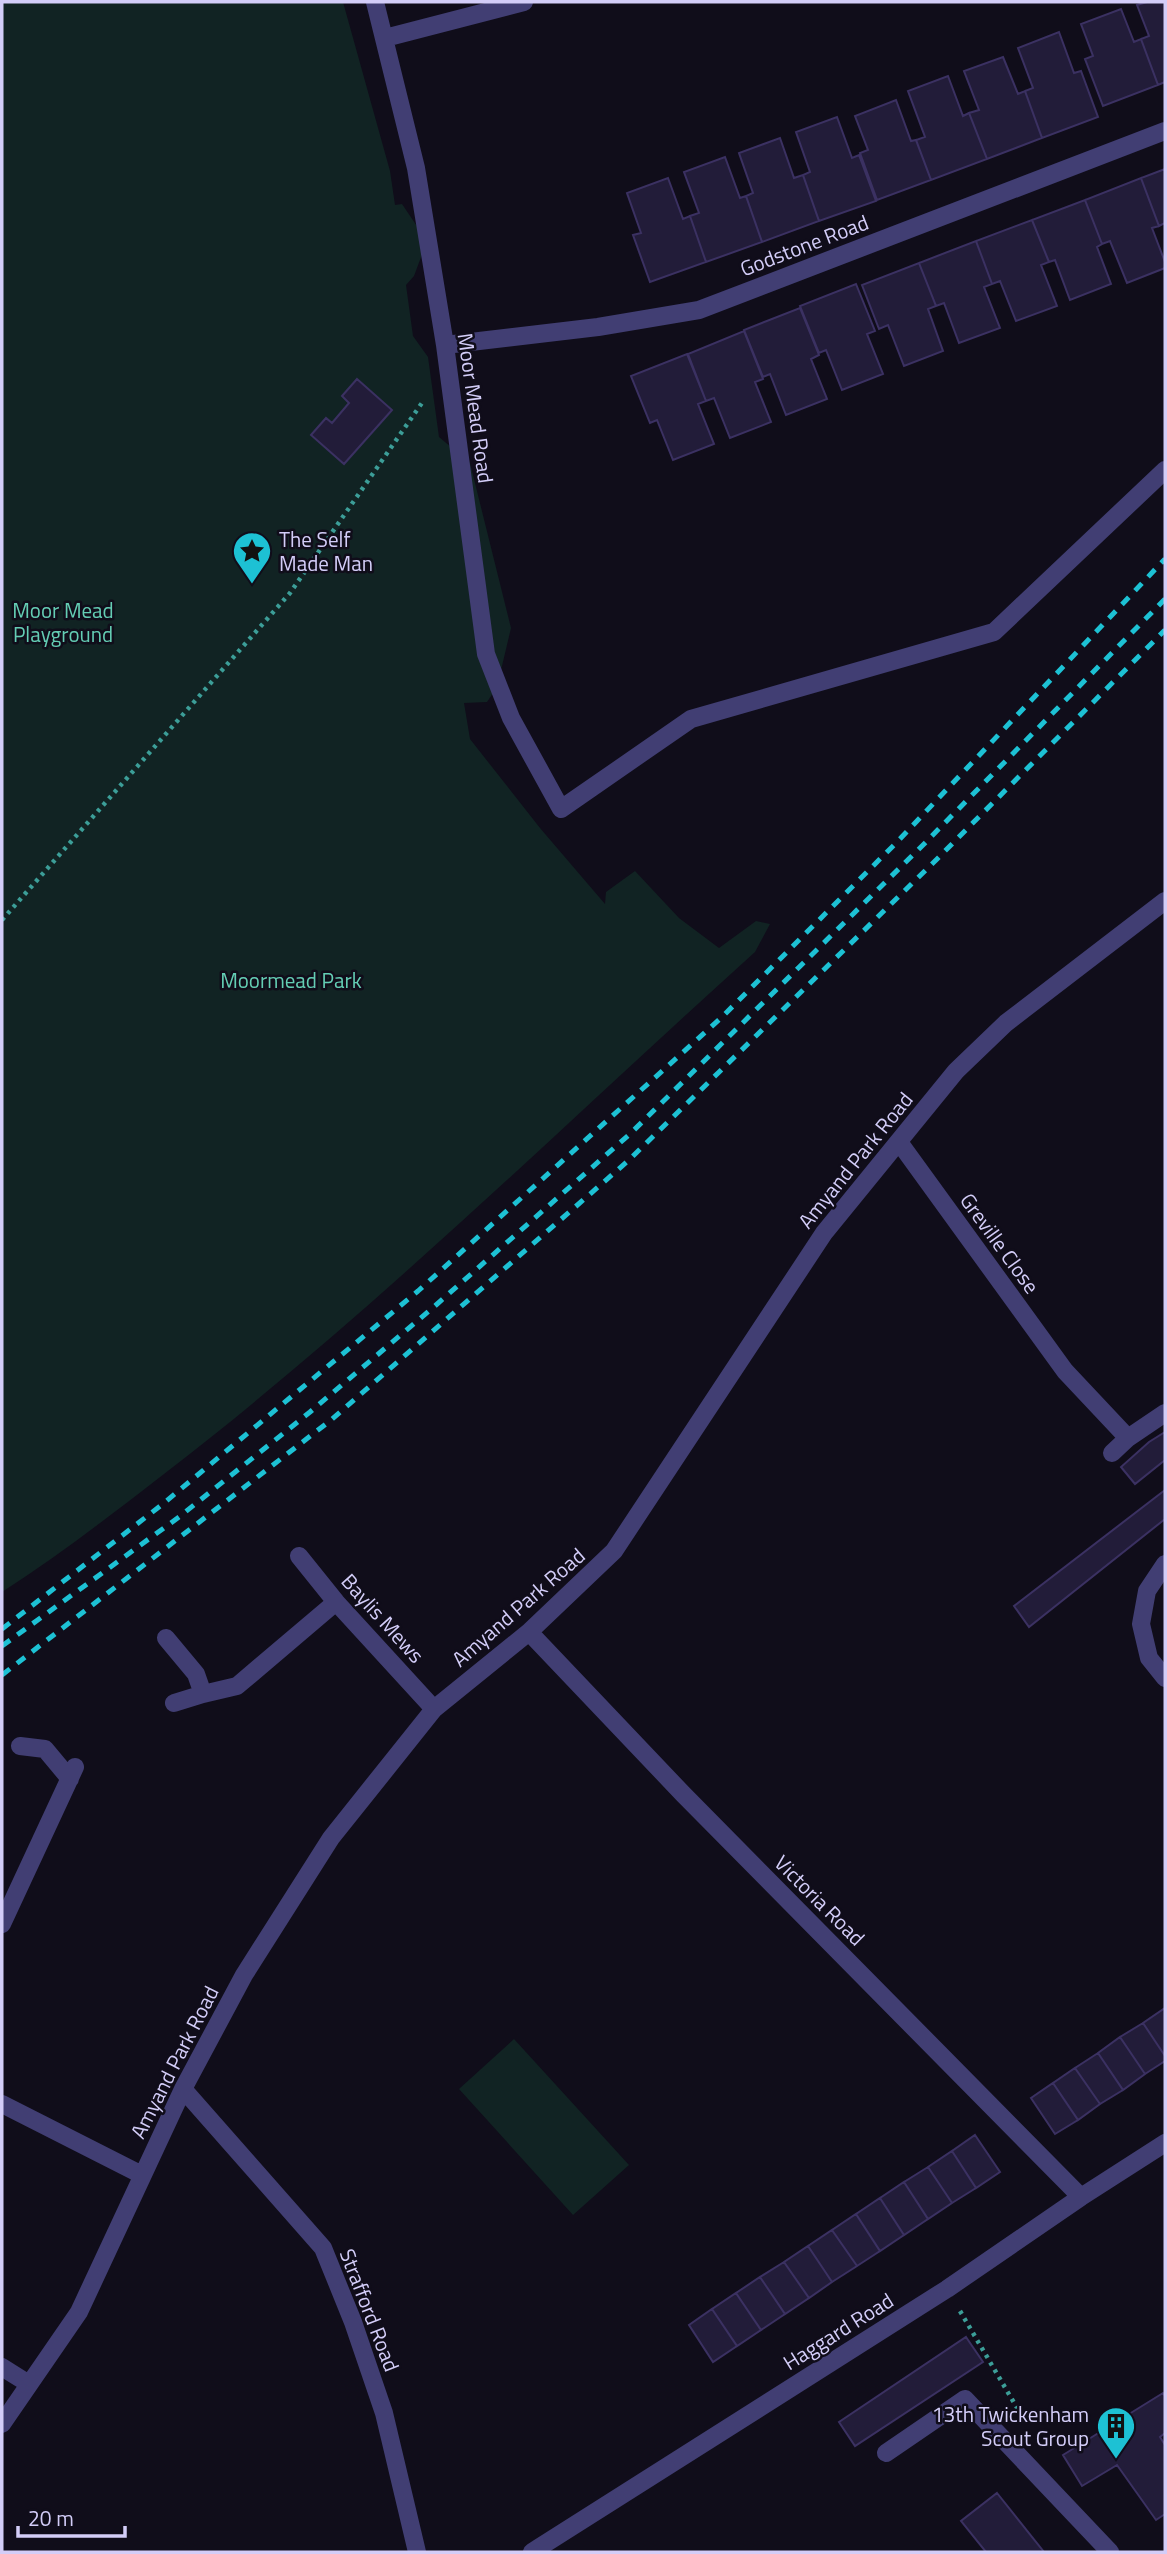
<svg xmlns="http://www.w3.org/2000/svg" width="1167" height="2554" font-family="'Titillium Web',sans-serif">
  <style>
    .green { fill: #112323 }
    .building { fill: #221c39; stroke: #3b3162; stroke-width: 2 }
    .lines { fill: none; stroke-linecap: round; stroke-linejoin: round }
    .path { stroke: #3c9e98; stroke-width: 4.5; stroke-dasharray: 3.5 5; stroke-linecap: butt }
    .minor { stroke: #413e73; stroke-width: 18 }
    .rail { stroke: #1dc1d4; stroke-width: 5; stroke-dasharray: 10 9; stroke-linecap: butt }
    .labels { text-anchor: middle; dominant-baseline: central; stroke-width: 5; stroke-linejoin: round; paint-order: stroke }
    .street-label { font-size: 21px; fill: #d3cdf8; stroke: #100d1a }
    .poi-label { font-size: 21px; fill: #d3cdf8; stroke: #100d1a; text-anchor: start }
    .park-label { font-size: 21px; fill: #64cdb4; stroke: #100d1a }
  </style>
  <rect width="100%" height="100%" fill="#100d1a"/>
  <path class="green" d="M2,2H343L390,171L395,205L402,204L427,241L414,276L406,285L413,336L428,357L439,437L470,463L511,628L497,687L487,702L464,703L470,739L540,828L605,904L606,892L635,871L679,918L719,948L756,921L770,924L755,952C560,1128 372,1314 164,1474C111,1515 58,1556 2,1592Z
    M514,2039L629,2165L573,2215L459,2089Z"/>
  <path class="building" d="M1147,2H1165V82L1158,85L1141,39L1149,36L1137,5Z
    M1121,9L1134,42L1141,39L1158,85L1103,106L1085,59L1093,56L1081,24Z
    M1059,32L1074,73L1081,71L1098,117L1042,138L1025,91L1033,88L1018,48Z
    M1003,57L1018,94L1025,91L1042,138L987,159L969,113L979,110L964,71Z
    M948,76L963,116L969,113L987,159L931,180L916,140L925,137L908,91Z
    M896,100L911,141L916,140L931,180L877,200L860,153L868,150L855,116Z
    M837,117L852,158L859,155L876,201L819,221L803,175L810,172L796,132Z
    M780,138L794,178L803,175L819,221L762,242L746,196L753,193L739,153Z
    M725,157L740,198L746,196L762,242L706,262L690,216L699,213L684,172Z
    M1165,169V223L1159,226L1141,178Z
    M668,178L683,219L690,216L706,262L650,282L633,235L641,233L627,193Z
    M1141,178L1159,226L1152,228L1165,262V268L1127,283L1110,241L1102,244L1085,200Z
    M1085,200L1102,244L1097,247L1111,284L1070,300L1055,260L1049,262L1032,220Z
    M1032,220L1049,262L1041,265L1057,306L1016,321L1000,281L992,284L976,241Z
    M976,241L992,284L984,287L1000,328L959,343L944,303L936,306L919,263Z
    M919,263L936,306L928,309L943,351L904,366L888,325L879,329L862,285Z
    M856,284L875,331L867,334L883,374L842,390L826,350L819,353L800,306Z
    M800,308L819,355L811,359L827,399L786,415L770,374L763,377L744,330Z
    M744,331L763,379L755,382L771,422L730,438L714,398L706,401L688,354Z
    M687,354L706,401L698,404L714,444L673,460L657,420L650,423L631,376Z
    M357,379L392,410L344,464L311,435L326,418L332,423L349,403L342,396Z
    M1165,1432V1460L1135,1484L1121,1467L1149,1442Z
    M1165,1490V1519L1029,1627L1014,1606Z
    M1165,2008V2056L1143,2023Z
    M1143,2023L1165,2056V2061L1145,2074L1120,2037Z
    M1120,2037L1145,2074L1123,2090L1098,2053Z
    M1098,2053L1123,2090L1100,2104L1075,2068Z
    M1075,2068L1100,2104L1078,2120L1053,2083Z
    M1053,2083L1078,2120L1055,2134L1031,2098Z
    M975,2135L1000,2172L976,2188L952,2151Z
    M952,2151L976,2188L952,2203L928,2167Z
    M928,2167L952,2203L928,2219L904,2182Z
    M904,2182L928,2219L904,2235L880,2198Z
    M880,2198L904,2235L880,2251L856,2214Z
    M856,2214L880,2251L857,2266L832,2230Z
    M832,2230L857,2266L832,2282L808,2246Z
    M808,2246L832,2282L809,2298L784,2262Z
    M784,2262L809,2298L785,2314L760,2277Z
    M760,2277L785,2314L761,2330L736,2293Z
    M736,2293L761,2330L737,2346L712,2309Z
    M712,2309L737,2346L713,2362L689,2325Z
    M966,2337L983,2362L855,2446L839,2422Z
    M1163,2393L1165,2396V2433L1160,2437L1165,2445V2514L1156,2520L1117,2465L1082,2486L1063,2455Z
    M997,2493L1044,2552H986L961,2521Z"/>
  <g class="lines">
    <path class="path" d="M2,920L290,593L424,400
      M960,2311L1023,2418"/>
    <path class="minor" d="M375,2L416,168L445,345L486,654L511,718L561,809L691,719L994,632L1165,470
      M385,38L524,2
      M445,345L598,327L699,310L1165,131
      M899,1142L1065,1371L1128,1438L1165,1413
      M1112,1453L1128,1438
      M299,1556L336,1602L434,1709
      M1165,1564L1147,1591L1141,1624L1149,1658L1165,1678
      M529,1632L683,1794L1081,2197
      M166,1638L196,1674L203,1694L237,1686L336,1602
      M174,1703L203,1694
      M20,1746L45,1749L70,1779
      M2,1924L75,1767
      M183,2089L323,2248L353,2322L384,2413L417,2552
      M2,2104L142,2175
      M2,2367L29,2384
      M2,2424L79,2312L183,2089L244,1975L331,1838L434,1709L529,1632L614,1551L824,1233L956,1071L1006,1023L1165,901
      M886,2453L965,2399L1110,2552
      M532,2552L947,2289L1081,2197L1165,2143"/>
    <path class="rail" d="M2,1629L164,1503L418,1291L721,1018L897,842L1165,559
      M2,1646L179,1517L310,1412L436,1305L631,1133L923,845L1165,599
      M2,1675L331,1420L629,1160L933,863L1165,630"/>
  </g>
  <defs>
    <g id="sight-pin" transform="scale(2.0125)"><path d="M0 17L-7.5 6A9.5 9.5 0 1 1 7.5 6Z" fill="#1dc1d4" stroke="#100d1a"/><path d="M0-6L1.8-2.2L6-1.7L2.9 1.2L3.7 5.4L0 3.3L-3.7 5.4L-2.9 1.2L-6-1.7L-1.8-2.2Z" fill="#111"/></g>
    <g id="building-pin" transform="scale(2.0125)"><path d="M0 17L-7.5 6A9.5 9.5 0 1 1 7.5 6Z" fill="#1dc1d4" stroke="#100d1a"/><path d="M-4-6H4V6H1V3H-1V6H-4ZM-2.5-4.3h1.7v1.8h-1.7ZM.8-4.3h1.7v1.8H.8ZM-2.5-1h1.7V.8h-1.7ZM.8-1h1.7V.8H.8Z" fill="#111"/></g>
  </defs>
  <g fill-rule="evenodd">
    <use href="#sight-pin" x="252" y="551"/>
    <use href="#building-pin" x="1116" y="2426"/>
  </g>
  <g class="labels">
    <g class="street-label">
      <text transform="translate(804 245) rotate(-21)">Godstone Road</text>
      <text transform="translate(476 408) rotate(82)">Moor Mead Road</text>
      <text transform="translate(855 1160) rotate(-51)">Amyand Park Road</text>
      <text transform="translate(1000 1243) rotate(54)">Greville Close</text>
      <text transform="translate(518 1607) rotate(-41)">Amyand Park Road</text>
      <text transform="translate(383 1618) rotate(48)">Baylis Mews</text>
      <text transform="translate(820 1900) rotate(45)">Victoria Road</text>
      <text transform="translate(174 2062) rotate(-63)">Amyand Park Road</text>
      <text transform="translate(370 2310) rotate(69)">Strafford Road</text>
      <text transform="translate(838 2331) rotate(-32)">Haggard Road</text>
    </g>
    <g class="poi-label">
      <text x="279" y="539">The Self<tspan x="279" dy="24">Made Man</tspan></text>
      <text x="1089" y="2414" text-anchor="end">13th Twickenham<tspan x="1089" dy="24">Scout Group</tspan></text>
    </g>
    <g class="park-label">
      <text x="63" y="610">Moor Mead<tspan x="63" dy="24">Playground</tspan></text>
      <text x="291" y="980">Moormead Park</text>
    </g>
  </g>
  <rect width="1167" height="2554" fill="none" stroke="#d3cdf8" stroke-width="7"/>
  <path d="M18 2526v10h107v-10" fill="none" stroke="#d3cdf8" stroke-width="3.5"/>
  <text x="28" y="2526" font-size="21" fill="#d3cdf8" stroke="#100d1a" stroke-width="5" paint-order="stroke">20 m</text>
</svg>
